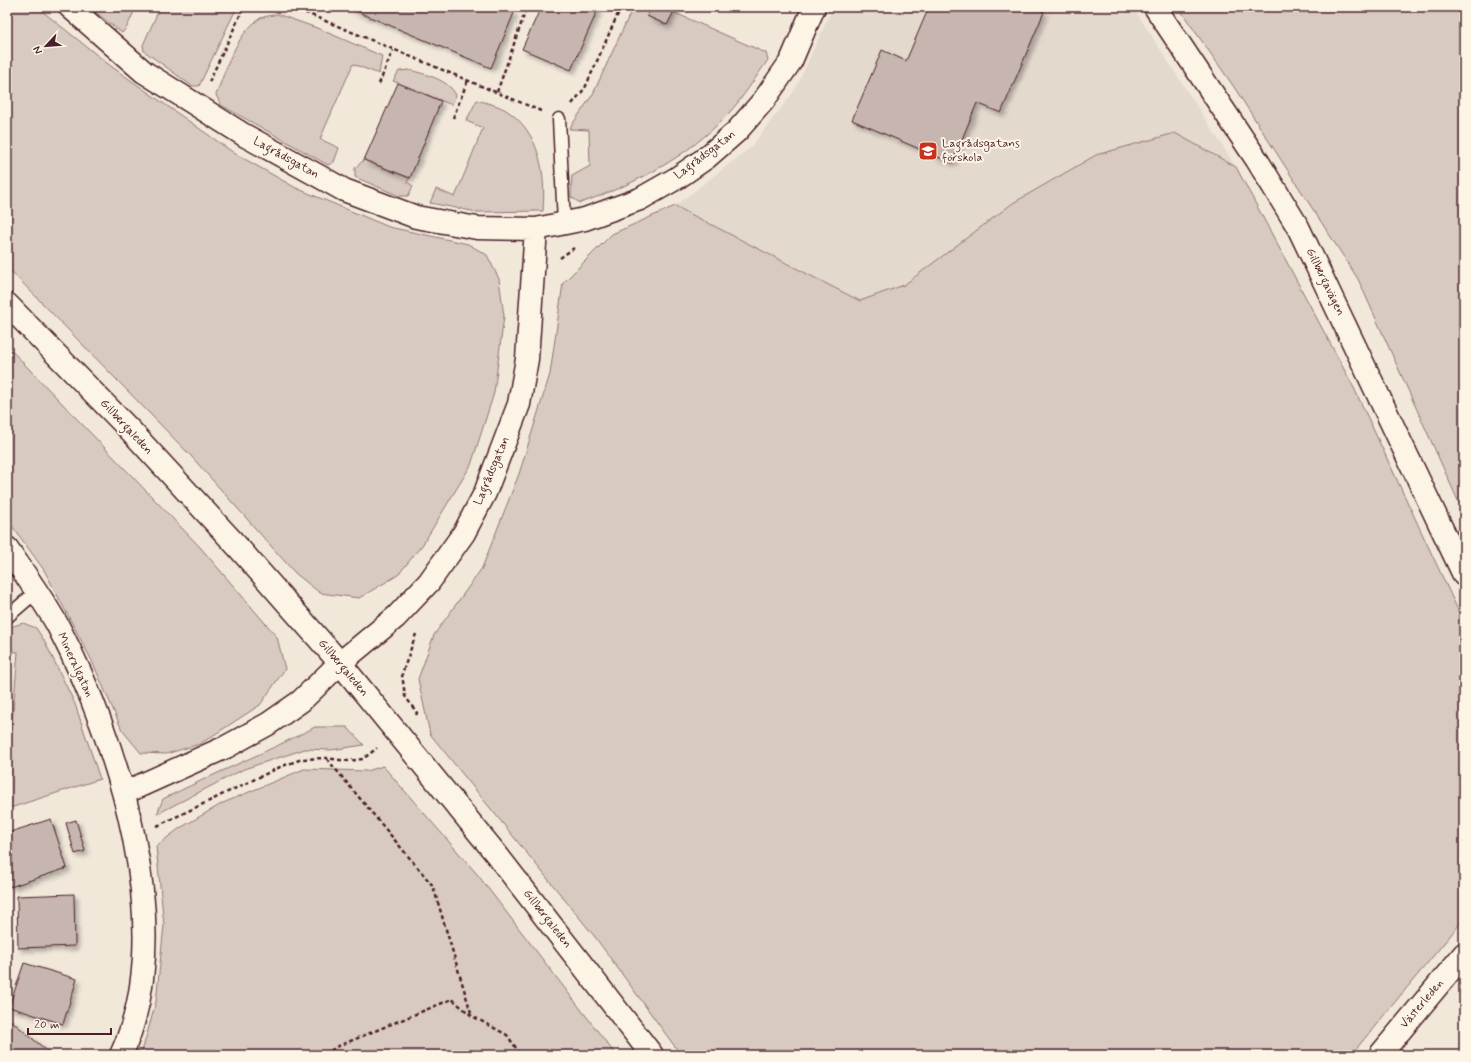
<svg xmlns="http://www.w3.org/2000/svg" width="1471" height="1062" font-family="Mynerve,sans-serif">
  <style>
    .built { fill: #e4d9cd }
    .green { fill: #d8cac0; stroke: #917476 }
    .building { fill: #c7b6af; stroke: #4a1f2b; filter: url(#shadow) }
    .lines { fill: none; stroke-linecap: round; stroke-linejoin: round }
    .service-casing { stroke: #4a1f2b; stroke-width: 15 }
    .minor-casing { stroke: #4a1f2b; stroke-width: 25 }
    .secondary-casing { stroke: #4a1f2b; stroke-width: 25 }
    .path { stroke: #4a1f2b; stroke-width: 2.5; stroke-dasharray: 4 3; stroke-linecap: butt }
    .service { stroke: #fcf5e5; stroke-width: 12 }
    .minor { stroke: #fcf5e5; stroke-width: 22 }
    .secondary { stroke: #fcf5e5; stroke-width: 22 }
    .labels { text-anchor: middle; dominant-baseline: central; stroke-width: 4; stroke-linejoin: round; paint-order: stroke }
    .poi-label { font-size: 12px; fill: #4a1f2b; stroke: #fcf5e5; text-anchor: start }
    .street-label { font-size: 12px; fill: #4a1f2b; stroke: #fcf5e5 }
  </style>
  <defs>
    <filter id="shadow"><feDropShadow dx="3.5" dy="3.5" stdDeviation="2" flood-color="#0004"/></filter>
  </defs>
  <rect width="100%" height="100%" fill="#f1e8da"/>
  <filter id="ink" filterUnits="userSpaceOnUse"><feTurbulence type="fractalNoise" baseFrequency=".025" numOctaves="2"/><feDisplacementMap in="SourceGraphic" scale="8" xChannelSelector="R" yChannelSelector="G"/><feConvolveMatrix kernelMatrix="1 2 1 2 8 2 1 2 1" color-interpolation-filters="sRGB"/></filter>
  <g filter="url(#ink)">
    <path class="built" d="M833,7H1133L1236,167L1175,133L1096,155L1013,203L904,285L860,301L675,206L751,147L795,90Z"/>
    <path class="green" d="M7,7H37L112,67L234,153L296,188L389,227L468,244L487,255L499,279L504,316L494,393L471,465L423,544L398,575L359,598L320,593L295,573L191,456L7,267Z
      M89,7H136L127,27L122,33Z
      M160,7H237L199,86H192L144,51L143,45Z
      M633,7H651L647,16L667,25L673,12L766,53L768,60C755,78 743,98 728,114C688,157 636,184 580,203L571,197L572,176L590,166L589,130L569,129L593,94Z
      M1178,7H1464V514L1358,279L1232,84Z
      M277,14L317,28L382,56L379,74L353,64L320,139L339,148L334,162L328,165L221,105L216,95C226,70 235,36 259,19C263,16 271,16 277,14Z
      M409,70C425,74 448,79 456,95L452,105L393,81L399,71Z
      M477,100C486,103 498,105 506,110C540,132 546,173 543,211L477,212L430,203L436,189L455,197L483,128L466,121Z
      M1175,133L1236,167L1354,388L1464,623V919L1351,1055H681L595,937L430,734L418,679L434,635L482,568L519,474L550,374L563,283L612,234L675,206L860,301L904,285L1013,203L1096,155Z
      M364,160L410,178L407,182L413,186L408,196H399L355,177V168Z
      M7,346L200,547L277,637L285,669L260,705L200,744L166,754L141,753L122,730L92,661L44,570L7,519Z
      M23,623L36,628L45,642L75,704L100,779L7,809V734H11L18,652L7,651V628Z
      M315,727H347L364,745L331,750L305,749L244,769L157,814L163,799C213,774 265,753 315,727Z
      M383,766L477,874L616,1055H141L156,1002L164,925L156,846L180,828L223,803L304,769L367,771Z"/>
    <path class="building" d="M346,7H500L514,13L491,68Z
      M541,7H599L571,70L522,49Z
      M651,7H676L667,25L647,16Z
      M929,7H1033L1044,12L1001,113L977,103L952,163L852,120L882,50L906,61Z
      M398,83L441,101L410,178L364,160Z
      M51,819L67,868L10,887L7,877V833Z
      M76,820L85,851L75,854L66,823Z
      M74,894L75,946L18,948L17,896Z
      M24,963L77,979L63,1024L9,1007Z
      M8,1018L52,1055H7Z"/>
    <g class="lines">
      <g class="service-casing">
        <path id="service" d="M559,119L564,223
          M7,617L36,592"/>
      </g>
      <g class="minor-casing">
        <path id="minor" d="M70,7L144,72L244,135L344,190L416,217L477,228L536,229L585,219L640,199L677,178L706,158L737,131L764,100L791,61L814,7
          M1155,7L1257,160L1298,227L1464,575
          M7,548C24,573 43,599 58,626C118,742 179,930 121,1055
          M124,793L226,747L268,724L301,701L340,663L396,617L429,582L464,533L485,493L519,404L527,359L536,229"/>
      </g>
      <g class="secondary-casing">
        <path id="secondary" d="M7,304L131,431L237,546L340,663L497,855L652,1055
          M1380,1055L1464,954"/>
      </g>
      <path class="path" d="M292,7L541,111
        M209,82L244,7
        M379,84L393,50
        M497,92L527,7
        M572,104L585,88L621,7
        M453,118L468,80
        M560,258L574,248
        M416,715L417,713L405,696L402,674L416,634
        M327,759L433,886L472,1016
        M157,826L280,767L302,759L326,758L348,761L363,759L377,748
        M325,1055L336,1047L452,999L472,1016L507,1035L521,1055"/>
      <use href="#service" class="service"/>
      <use href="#minor" class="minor"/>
      <use href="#secondary" class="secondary"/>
    </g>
  </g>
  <defs>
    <g id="school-square" transform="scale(1)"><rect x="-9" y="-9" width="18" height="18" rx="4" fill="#c8321e" stroke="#fcf5e5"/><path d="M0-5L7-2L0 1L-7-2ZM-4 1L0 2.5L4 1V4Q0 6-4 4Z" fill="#fff"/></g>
  </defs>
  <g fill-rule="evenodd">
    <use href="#school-square" x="928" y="151"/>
  </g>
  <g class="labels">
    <g class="poi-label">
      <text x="942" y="144">Lagrådsgatans<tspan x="942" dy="14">förskola</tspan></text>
    </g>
    <g class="street-label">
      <text transform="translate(705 155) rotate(-37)">Lagrådsgatan</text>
      <text transform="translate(286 158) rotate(29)">Lagrådsgatan</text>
      <text transform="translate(1325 282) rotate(64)">Gillbergavägen</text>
      <text transform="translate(126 427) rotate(47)">Gillbergaleden</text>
      <text transform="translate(492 471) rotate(-67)">Lagrådsgatan</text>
      <text transform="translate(75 665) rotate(65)">Mineralgatan</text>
      <text transform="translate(343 668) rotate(50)">Gillbergaleden</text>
      <text transform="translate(547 919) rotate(52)">Gillbergaleden</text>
      <text transform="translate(1422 1004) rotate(-50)">Västerleden</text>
    </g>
  </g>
  <rect width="1471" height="1062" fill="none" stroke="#fcf5e5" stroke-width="24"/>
  <rect x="12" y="12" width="1447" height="1038" fill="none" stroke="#4a1f2b" stroke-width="1.5" filter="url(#ink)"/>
  <g transform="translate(46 46) rotate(244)" stroke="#fcf5e5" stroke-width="3" paint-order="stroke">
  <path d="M0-3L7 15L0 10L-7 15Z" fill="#4a1f2b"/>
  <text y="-6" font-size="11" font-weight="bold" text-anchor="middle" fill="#4a1f2b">N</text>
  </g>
  <path d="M28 1028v6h83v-6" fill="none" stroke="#4a1f2b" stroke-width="2"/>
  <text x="34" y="1028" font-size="12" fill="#4a1f2b" stroke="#fcf5e5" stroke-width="3" paint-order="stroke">20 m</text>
</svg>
